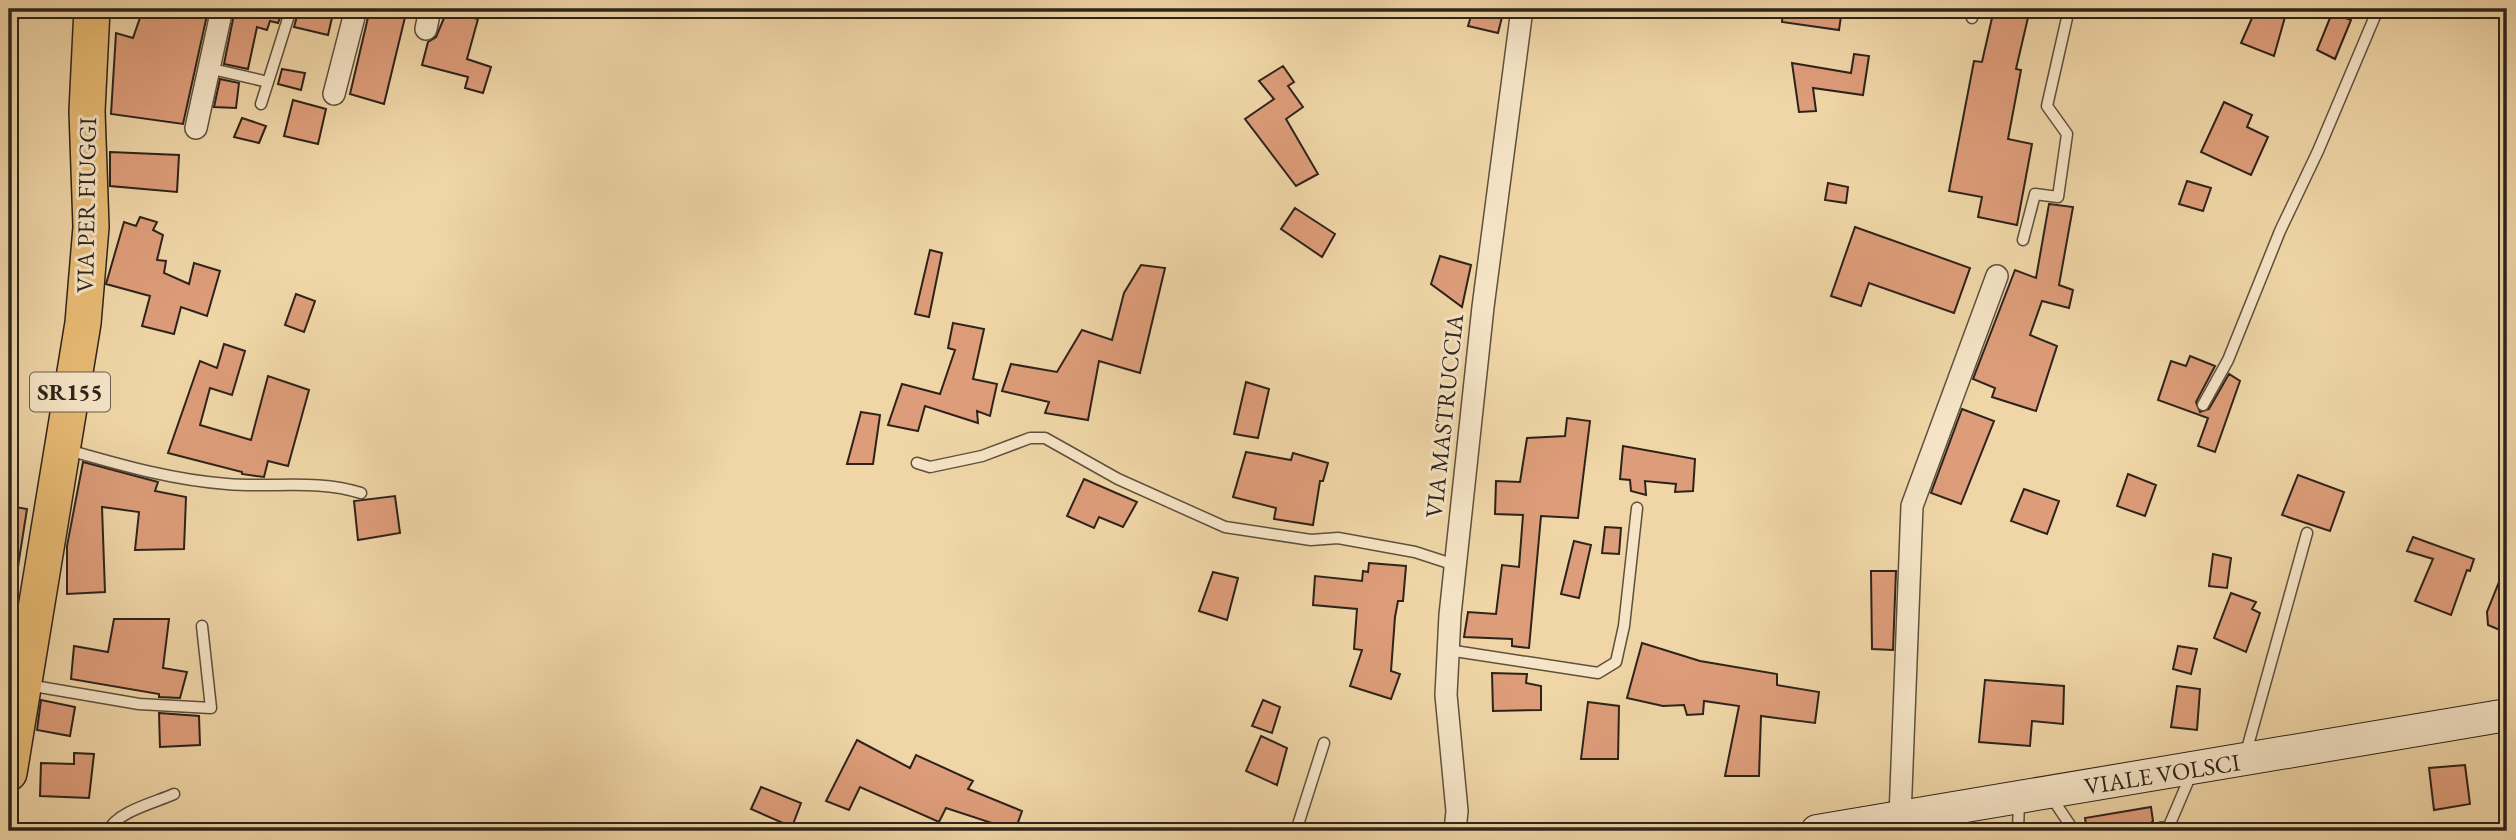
<svg xmlns="http://www.w3.org/2000/svg" width="2516" height="840" font-family="'EB Garamond',serif">
  <style>
    .building { fill: #de9d7a; stroke: #2d231b; stroke-width: 2 }
    .lines { fill: none; stroke-linecap: round; stroke-linejoin: round }
    .lane-casing { stroke: #5e503e; stroke-width: 13 }
    .street-casing { stroke: #5e503e; stroke-width: 24 }
    .secondary-casing { stroke: #2d231b; stroke-width: 34 }
    .primary-casing { stroke: #2d231b; stroke-width: 38 }
    .lane { stroke: #f5e4c6; stroke-width: 10 }
    .street { stroke: #f5e4c6; stroke-width: 21 }
    .secondary { stroke: #f5e4c6; stroke-width: 32 }
    .primary { stroke: #e8bb74; stroke-width: 35 }
    .labels { text-anchor: middle; dominant-baseline: central; stroke-width: 6; stroke-linejoin: round; paint-order: stroke }
    .shield { fill: #f5e4c6; stroke: #695d4e; stroke-width: 2 }
    .shield-label { font-size: 23px; font-weight: bold; fill: #2d231b }
    .street-label { font-size: 24px; fill: #2d231b; stroke: #f5e4c6 }
  </style>
  <rect width="100%" height="100%" fill="#f0d6a7"/>
  <filter id="stains"><feTurbulence type="fractalNoise" baseFrequency=".00286" numOctaves="4"/><feColorMatrix values="0 0 0 0 .2 0 0 0 0 .09 0 0 0 0 .02 0 0 0 .5 -.17"/></filter>
  <radialGradient id="worn" r=".72"><stop offset=".6" stop-color="#630" stop-opacity="0"/><stop offset="1" stop-color="#630" stop-opacity=".3"/></radialGradient>
  <path class="building" d="M143,9H175L207,15L183,124L111,114L116,33L133,38Z
    M235,9H283L278,23L270,21L267,30L257,27L248,69L224,64Z
    M299,9H334L328,35L294,27Z
    M370,9H407L384,104L350,94Z
    M1473,9H1504L1498,33L1468,26Z
    M1783,9H1842L1839,30L1782,22Z
    M1994,9H2030L2016,69L2021,70L2008,139L2032,144L2017,225L1978,217L1982,197L1949,191L1974,61L1982,62Z
    M2256,9L2285,17L2274,56L2241,43Z
    M447,11L478,19L467,59L491,67L483,93L465,88L468,77L422,65L428,42L436,37Z
    M2332,13L2351,20L2335,59L2317,50Z
    M1854,54L1869,56L1863,95L1813,88L1816,111L1799,112L1792,63L1851,73Z
    M1283,66L1294,82L1288,86L1303,107L1286,119L1318,174L1296,186L1245,119L1274,99L1259,81Z
    M282,69L305,73L301,90L278,84Z
    M220,79L239,83L236,108L214,107Z
    M293,100L326,109L318,144L284,136Z
    M2224,102L2252,115L2247,127L2268,137L2251,175L2201,152Z
    M242,118L266,126L259,143L234,137Z
    M110,152L179,155L177,192L110,186Z
    M2187,181L2211,188L2203,211L2179,204Z
    M1828,183L1848,187L1846,203L1825,200Z
    M2049,204L2073,207L2059,285L2073,290L2069,308L2042,301L2030,335L2057,346L2036,411L1992,397L1995,388L1973,379L2015,270L2036,278Z
    M1295,208L1335,234L1322,257L1281,229Z
    M140,217L157,222L153,230L163,235L157,260L166,261L164,273L189,284L194,263L220,271L207,316L181,307L174,334L142,326L150,296L106,284L124,222L136,226Z
    M1855,227L1970,268L1954,313L1869,283L1861,306L1831,296Z
    M930,250L942,253L929,317L915,314Z
    M1440,256L1471,265L1462,307L1431,284Z
    M1141,265L1165,268L1140,373L1099,361L1088,420L1045,413L1049,402L1002,391L1011,364L1057,372L1082,330L1112,340L1124,293Z
    M296,294L315,301L304,332L285,325Z
    M953,323L984,329L973,379L997,384L990,416L977,411L978,423L925,406L918,431L888,425L902,384L940,394L955,350L948,348Z
    M224,344L245,351L232,395L210,388L200,425L251,440L268,376L309,390L288,466L268,461L264,477L242,474V472L168,453L200,361L217,368Z
    M2190,356L2215,366L2196,402L2200,412L2209,409L2229,374L2240,381L2215,452L2198,446L2208,418L2158,400L2171,361L2186,366Z
    M1246,382L1269,389L1258,438L1234,434Z
    M1962,409L1994,421L1961,504L1931,493Z
    M861,412L880,415L873,464H847Z
    M1567,418L1590,421L1578,518L1541,516L1529,648L1512,646V639L1464,637L1468,612L1496,614L1502,565L1519,567L1523,515L1495,514L1496,481L1520,482L1527,438L1565,436Z
    M1623,446L1695,459L1693,491L1675,492L1676,484L1645,481L1646,495L1631,491L1630,480L1620,479Z
    M1246,452L1291,460L1293,453L1328,463L1323,481H1320L1313,525L1274,519L1276,508L1233,497Z
    M83,462L158,482L155,491L186,497L184,549L135,550L139,512L102,507L105,592L67,594V546Z
    M2128,474L2156,485L2145,516L2117,506Z
    M2298,475L2344,492L2330,531L2282,515Z
    M1084,479L1137,502L1123,527L1099,517L1094,528L1067,516Z
    M2024,489L2059,501L2047,534L2011,521Z
    M395,496L400,533L358,540L354,501Z
    M9,506L27,509L17,573L9,572Z
    M1605,527L1621,528L1619,554L1602,553Z
    M2413,537L2474,559L2470,571L2467,570L2451,615L2415,601L2433,559L2407,551Z
    M1574,541L1591,545L1579,598L1561,594Z
    M2213,554L2231,558L2227,588L2209,586Z
    M2507,562V633L2488,625L2487,612Z
    M1369,563L1406,566L1403,601H1398L1395,617L1391,671L1400,674L1391,699L1350,686L1362,650L1354,649L1357,609L1313,605L1315,576L1362,581L1363,571L1368,572Z
    M1871,571H1896L1893,650L1872,649Z
    M1213,572L1238,578L1227,620L1199,611Z
    M2231,593L2256,602L2252,609L2260,613L2246,652L2214,638Z
    M114,619H169L163,668L187,672L180,698L159,697V694L71,679L74,646L108,652Z
    M1642,643L1700,661L1777,674V685L1819,692L1815,723L1761,716L1759,776H1725L1739,706L1704,701L1703,714L1687,715L1684,705L1663,706L1627,698Z
    M2178,646L2197,649L2191,674L2173,669Z
    M1492,673L1527,674L1526,683L1541,686V710L1493,711Z
    M1985,680L2064,686L2063,724L2032,721L2030,746L1979,742Z
    M2177,686L2200,689L2197,730L2171,727Z
    M41,700L75,707L70,736L37,730Z
    M1263,700L1280,707L1272,733L1252,726Z
    M1588,702L1619,706L1618,759H1581Z
    M159,713L199,716L200,745L160,747Z
    M1261,736L1287,748L1277,785L1246,771Z
    M857,740L910,768L916,755L973,781L968,789L1022,811L1015,831H988L992,823L946,808L939,822L860,787L849,810L826,801Z
    M74,753L94,754L89,798L40,796L41,763L74,764Z
    M2465,765L2470,804L2434,810L2429,768Z
    M761,787L801,803L792,827L751,809Z
    M2151,807L2153,821L2147,826V831H2087L2085,818Z"/>
  <g class="lines">
    <g class="lane-casing">
      <path id="lane" d="M1972,18L1973,9
        M208,68L268,82L261,104
        M268,82L291,9
        M2023,240L2035,194L2058,197L2067,134L2047,106L2069,9
        M2203,405L2228,360L2280,231L2318,151L2378,9
        M68,450C121,465 172,480 227,484C272,488 317,479 361,493
        M917,463L930,467L982,456L1030,438H1045L1118,479L1225,527L1311,540L1338,538L1415,552L1455,565
        M1448,650L1598,673L1616,662L1624,626L1637,508
        M28,685L139,704L211,708L202,626
        M2245,756L2307,533
        M2050,795L2074,831
        M2154,829L2169,826L2192,772
        M108,831C118,811 154,803 174,794
        M1296,831L1324,743
        M2018,831L2019,800"/>
    </g>
    <g class="street-casing">
      <path id="street" d="M426,29L430,9
        M334,94L356,9
        M196,128L222,9
        M1900,817L1912,506L1997,276
        M1455,831L1457,811L1446,695L1450,615L1483,307L1522,9"/>
    </g>
    <g class="secondary-casing">
      <path id="secondary" d="M1817,831L2507,715"/>
    </g>
    <g class="primary-casing">
      <path id="primary" d="M9,773L83,323L91,227L87,111L92,9"/>
    </g>
    <use href="#lane" class="lane"/>
    <use href="#street" class="street"/>
    <use href="#secondary" class="secondary"/>
    <use href="#primary" class="primary"/>
  </g>
  <g class="labels">
    <rect class="shield" x="30" y="372.5" width="80" height="39" rx="5"/>
    <g class="shield-label">
      <text x="70" y="392">SR155</text>
    </g>
    <g class="street-label">
      <text transform="translate(86 205) rotate(-89)">VIA PER FIUGGI</text>
      <text transform="translate(1444 416) rotate(-84)">VIA MASTRUCCIA</text>
      <text transform="translate(2162 774) rotate(-9)">VIALE VOLSCI</text>
    </g>
  </g>
  <rect width="2516" height="840" fill="none" stroke="#f0d6a7" stroke-width="35"/>
  <rect x="10" y="10" width="2495" height="819" fill="none" stroke="#2d231b" stroke-width="3.5"/>
  <rect x="18" y="18" width="2481" height="805" fill="none" stroke="#2d231b" stroke-width="2"/>
  <rect width="100%" height="100%" filter="url(#stains)"/>
  <rect width="100%" height="100%" fill="url(#worn)"/>
</svg>
